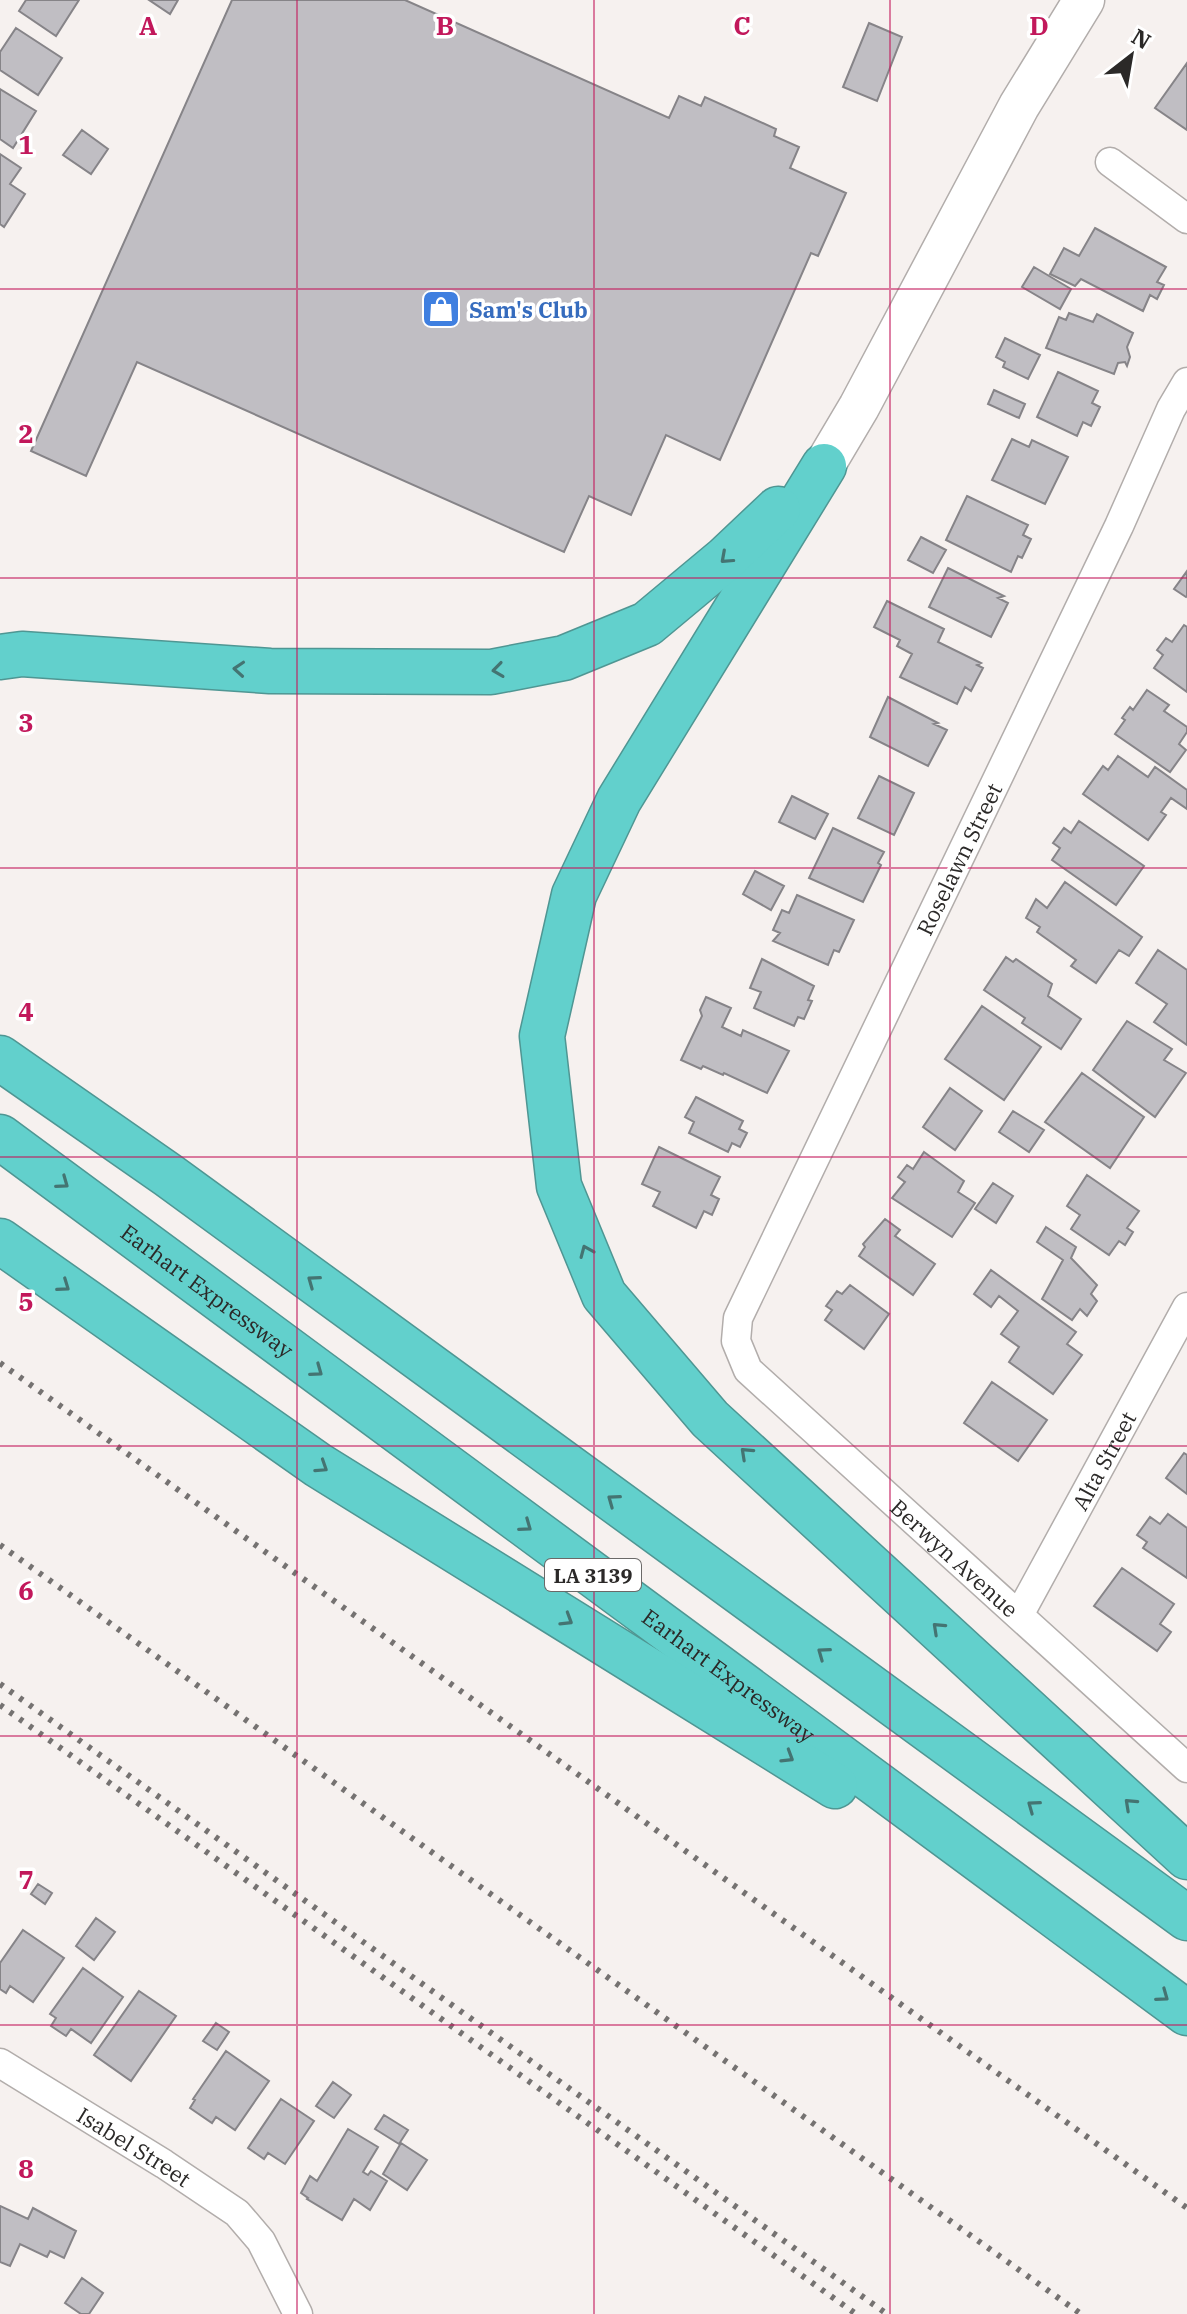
<svg xmlns="http://www.w3.org/2000/svg" width="1187" height="2314" font-family="'IBM Plex Serif',serif">
  <style>
    .building { fill: #c0bec3; stroke: #868488; stroke-width: 2 }
    .lines { fill: none; stroke-linecap: round; stroke-linejoin: round }
    .street-casing { stroke: #b2adab; stroke-width: 31 }
    .secondary-casing { stroke: #b2adab; stroke-width: 43 }
    .highway-casing { stroke: #4f9693; stroke-width: 47 }
    .street { stroke: #fff; stroke-width: 28 }
    .secondary { stroke: #fff; stroke-width: 40 }
    .highway { stroke: #62d0cc; stroke-width: 44 }
    .rail { stroke: #757271; stroke-width: 6; stroke-dasharray: 4 8; stroke-linecap: butt }
    .oneway { stroke: #447472 }
    .grid { fill: none; stroke: #c2185b; stroke-width: 2; stroke-opacity: 0.55 }
    .labels { text-anchor: middle; dominant-baseline: central; stroke-width: 7; stroke-linejoin: round; paint-order: stroke }
    .shield { fill: #fff; stroke: #6b6968; stroke-width: 2 }
    .shield-label { font-size: 20px; font-weight: bold; fill: #2b2928 }
    .shop-label { font-size: 22px; font-weight: bold; fill: #366cbe; stroke: #fff; text-anchor: start }
    .street-label { font-size: 22px; fill: #2b2928; stroke: #fff }
    .grid-label { font-size: 26px; text-anchor: middle; font-weight: bold; fill: #c2185b; stroke: #fff; stroke-width: 7; stroke-linejoin: round; paint-order: stroke }
  </style>
  <rect width="100%" height="100%" fill="#f6f1ef"/>
  <path class="building" d="M26,0H79L56,36L19,11Z
    M149,0H178L170,14Z
    M232,0H405L669,118L679,96L701,106L705,97L776,129L774,136L799,147L790,168L846,193L818,256L811,253L720,460L666,435L631,515L589,496L564,552L137,362L86,476L31,451Z
    M869,23L902,37L877,101L843,87Z
    M16,28L62,58L38,95L0,70V52Z
    M1187,63V130L1155,108Z
    M0,89L36,111L13,148L0,139Z
    M82,130L108,149L91,174L63,155Z
    M0,154L21,168L10,184L25,194L4,227L0,224Z
    M1095,228L1166,267L1157,282L1164,285L1157,299L1150,295L1143,311L1081,279L1075,286L1050,274L1064,248L1079,256Z
    M1034,267L1071,289L1060,309L1022,287Z
    M1069,313L1093,322L1097,314L1133,333L1127,347L1130,357L1127,366L1125,362L1118,363L1114,374L1046,348L1059,317L1066,320Z
    M1005,338L1040,355L1028,379L1003,367L1005,362L996,357Z
    M1058,372L1098,391L1092,403L1100,407L1091,426L1083,422L1077,436L1037,417Z
    M994,390L1025,404L1019,418L988,404Z
    M1012,439L1029,447L1032,440L1068,457L1045,504L992,480Z
    M967,496L1028,525L1023,535L1031,539L1022,558L1018,556L1011,572L946,540Z
    M921,537L946,550L933,573L908,560Z
    M948,568L1004,596L998,598L1008,603L991,637L929,607Z
    M1187,571V596L1186,597L1174,589Z
    M887,601L944,629L938,642L981,663L977,665L983,668L971,691L965,687L957,704L900,677L912,654L897,646L900,640L874,627Z
    M1184,625L1187,627V692L1154,668L1163,655L1157,650L1166,638L1172,642Z
    M1147,690L1169,705L1164,711L1187,727V732L1179,744L1186,750L1170,772L1115,734L1125,720L1122,718L1130,707L1133,710Z
    M888,697L938,723L934,724L947,730L928,766L870,737Z
    M1118,756L1148,777L1155,767L1187,790V809L1171,798L1161,812L1166,815L1148,840L1083,794L1103,766L1108,770Z
    M879,776L914,793L894,835L858,818Z
    M792,796L828,814L815,839L779,822Z
    M1079,821L1144,866L1116,905L1052,860L1060,848L1053,843L1064,828L1071,833Z
    M833,828L884,852L878,863L881,865L863,902L809,878Z
    M755,871L784,886L771,910L743,894Z
    M1065,882L1142,937L1129,956L1119,950L1096,983L1071,966L1076,960L1037,932L1040,927L1026,918L1036,899L1047,908Z
    M797,895L854,920L839,952L834,950L828,965L773,941L780,933L773,930L782,910L789,913Z
    M1158,950L1187,970V1045L1154,1022L1167,1004L1136,983Z
    M1006,957L1013,962L1016,959L1052,984L1048,996L1081,1019L1061,1049L1022,1023L1025,1018L984,990Z
    M762,959L814,986L808,1000L812,1001L804,1019L798,1017L794,1026L754,1008L761,992L750,988Z
    M706,997L731,1008L722,1027L741,1036L743,1030L789,1051L767,1093L724,1073L723,1075L703,1066L701,1069L681,1060L702,1016L700,1010Z
    M982,1006L1041,1047L1004,1100L945,1059Z
    M1127,1021L1172,1049L1164,1060L1186,1073L1155,1117L1093,1070Z
    M1082,1073L1144,1117L1110,1168L1045,1122Z
    M950,1088L982,1111L955,1150L923,1127Z
    M696,1097L743,1121L739,1129L747,1133L740,1147L732,1143L728,1152L689,1133L694,1122L685,1117Z
    M1013,1111L1044,1130L1029,1152L999,1132Z
    M659,1147L720,1177L711,1195L719,1199L712,1215L704,1211L696,1228L653,1206L660,1192L642,1184Z
    M924,1152L964,1181L958,1192L975,1203L952,1237L892,1198L905,1182L898,1177L907,1165L913,1169Z
    M1087,1175L1139,1211L1127,1228L1133,1232L1125,1245L1119,1241L1109,1255L1071,1229L1080,1215L1067,1206Z
    M993,1183L1013,1196L996,1223L975,1209Z
    M885,1219L900,1230L895,1236L935,1264L913,1295L859,1256L865,1247L863,1244Z
    M1046,1227L1076,1247L1071,1258L1097,1285L1091,1294L1097,1301L1087,1316L1080,1309L1072,1320L1042,1299L1063,1260L1037,1242Z
    M991,1270L1076,1332L1067,1344L1082,1355L1053,1394L1009,1362L1019,1347L1001,1334L1018,1311L999,1296L991,1307L974,1294Z
    M850,1285L889,1314L864,1349L825,1320L832,1310L826,1306L837,1291L842,1294Z
    M992,1382L1047,1420L1018,1461L964,1423Z
    M1184,1453L1187,1455V1494L1166,1478Z
    M1168,1514L1187,1528V1578L1143,1548L1147,1542L1137,1535L1150,1517L1160,1524Z
    M1122,1568L1174,1604L1160,1624L1171,1632L1157,1651L1094,1606Z
    M38,1884L52,1893L45,1904L31,1894Z
    M96,1918L115,1932L94,1960L76,1946Z
    M23,1930L64,1958L33,2002L10,1986L6,1993L0,1989V1963Z
    M83,1968L123,1997L91,2043L71,2029L66,2036L51,2026L56,2018L50,2014Z
    M139,1991L176,2016L131,2081L94,2055Z
    M216,2023L229,2032L217,2050L203,2041Z
    M226,2051L269,2081L235,2130L216,2117L212,2123L190,2108L195,2100L193,2099Z
    M333,2082L351,2095L334,2118L316,2106Z
    M281,2099L314,2121L285,2164L268,2153L264,2159L248,2148Z
    M384,2115L408,2130L399,2144L375,2129Z
    M348,2129L378,2147L363,2172L368,2175L371,2171L387,2181L370,2210L354,2199L342,2220L307,2199L308,2198L301,2193L310,2176L317,2181Z
    M401,2143L427,2160L407,2190L383,2174Z
    M0,2206L28,2219L33,2208L76,2231L64,2258L50,2251L47,2257L20,2244L10,2266L0,2262Z
    M82,2278L103,2293L89,2314H81L65,2303Z"/>
  <g class="lines">
    <g class="street-casing">
      <g id="street">
        <path d="M1110,162L1187,219"/>
        <path id="s1" d="M1187,382L1171,409L1119,526L738,1318L736,1341L748,1370L1187,1768"/>
        <path id="s2" d="M1019,1615L1187,1307"/>
        <path id="s3" d="M0,2063L164,2164L237,2213L261,2241L298,2314"/>
      </g>
    </g>
    <g class="secondary-casing">
      <path id="secondary" d="M824,466L859,407L1019,106L1084,0"/>
    </g>
    <g class="highway-casing">
      <g id="highway">
        <path d="M824,466L619,800L574,895L542,1036L559,1186L604,1295L710,1419L1187,1857"/>
        <path d="M0,657L22,654L270,671L491,672L564,658L647,624L725,559L778,509"/>
        <path d="M0,1058L168,1175L1187,1918"/>
        <path id="s4" d="M0,1137L1187,2013"/>
        <path d="M0,1241L318,1465L835,1786"/>
      </g>
    </g>
    <use href="#street" class="street"/>
    <use href="#secondary" class="secondary"/>
    <use href="#highway" class="highway"/>
    <path class="rail" d="M0,1363L1187,2208
      M0,1545L1081,2314
      M0,1684L887,2314
      M0,1705L856,2314"/>
  </g>
  <defs><path id="oneway-chevron" d="M-2-3.5L2.5 0L-2 3.5" fill="none" stroke-width="1.6" stroke-linecap="round" stroke-linejoin="round" transform="scale(2)"/></defs>
  <g class="oneway">
    <use href="#oneway-chevron" transform="translate(726 558) rotate(138)"/>
    <use href="#oneway-chevron" transform="translate(239 669) rotate(-176)"/>
    <use href="#oneway-chevron" transform="translate(498 670) rotate(172)"/>
    <use href="#oneway-chevron" transform="translate(63 1183) rotate(36)"/>
    <use href="#oneway-chevron" transform="translate(586 1251) rotate(-113)"/>
    <use href="#oneway-chevron" transform="translate(313 1281) rotate(-144)"/>
    <use href="#oneway-chevron" transform="translate(64 1286) rotate(35)"/>
    <use href="#oneway-chevron" transform="translate(317 1371) rotate(36)"/>
    <use href="#oneway-chevron" transform="translate(746 1453) rotate(-137)"/>
    <use href="#oneway-chevron" transform="translate(322 1467) rotate(33)"/>
    <use href="#oneway-chevron" transform="translate(613 1500) rotate(-144)"/>
    <use href="#oneway-chevron" transform="translate(526 1526) rotate(36)"/>
    <use href="#oneway-chevron" transform="translate(567 1620) rotate(32)"/>
    <use href="#oneway-chevron" transform="translate(938 1628) rotate(-137)"/>
    <use href="#oneway-chevron" transform="translate(823 1653) rotate(-144)"/>
    <use href="#oneway-chevron" transform="translate(788 1757) rotate(32)"/>
    <use href="#oneway-chevron" transform="translate(1130 1804) rotate(-137)"/>
    <use href="#oneway-chevron" transform="translate(1033 1806) rotate(-144)"/>
    <use href="#oneway-chevron" transform="translate(1163 1996) rotate(36)"/>
  </g>
  <path class="grid" d="M297,0V2314M594,0V2314M890,0V2314M0,289H1187M0,578H1187M0,868H1187M0,1157H1187M0,1446H1187M0,1736H1187M0,2025H1187"/>
  <defs>
    <g id="shop-square" transform="scale(2)"><rect x="-9" y="-9" width="18" height="18" rx="4" fill="#3f7fe0" stroke="#fff"/><path d="M-5-2.5h2.3a2.7 3.5 0 0 1 5.4 0H5L5.5 6h-11ZM-1.5-2.5h3a1.5 2.3 0 0 0-3 0Z" fill="#fff"/></g>
  </defs>
  <g fill-rule="evenodd">
    <use href="#shop-square" x="441" y="309"/>
  </g>
  <g class="labels">
    <rect class="shield" x="545" y="1559" width="96" height="32" rx="6"/>
    <g class="shield-label">
      <text x="593" y="1575">LA 3139</text>
    </g>
    <g class="shop-label">
      <text x="469" y="309">Sam's Club</text>
    </g>
    <g class="street-label">
      <text transform="translate(959 859) rotate(-64)">Roselawn Street</text>
      <text stroke="none"><textPath href="#s4" startOffset="258">Earhart Expressway</textPath></text>
      <text stroke="none"><textPath href="#s2" startOffset="176">Alta Street</textPath></text>
      <text stroke="none"><textPath href="#s1" startOffset="1372">Berwyn Avenue</textPath></text>
      <text stroke="none"><textPath href="#s4" startOffset="906">Earhart Expressway</textPath></text>
      <text stroke="none"><textPath href="#s3" startOffset="158">Isabel Street</textPath></text>
    </g>
  </g>
  <g class="grid-label">
    <text x="148" y="35">A</text>
    <text x="445" y="35">B</text>
    <text x="742" y="35">C</text>
    <text x="1039" y="35">D</text>
    <text x="26" y="154">1</text>
    <text x="26" y="443">2</text>
    <text x="26" y="732">3</text>
    <text x="26" y="1021">4</text>
    <text x="26" y="1311">5</text>
    <text x="26" y="1600">6</text>
    <text x="26" y="1889">7</text>
    <text x="26" y="2178">8</text>
  </g>
  <g transform="translate(1131 56) rotate(31)" stroke="#ffffff" stroke-width="6" paint-order="stroke">
  <path d="M0-6L14 30L0 20L-14 30Z" fill="#2b2928"/>
  <text y="-12" font-size="22" font-weight="bold" text-anchor="middle" fill="#2b2928">N</text>
  </g>
</svg>
